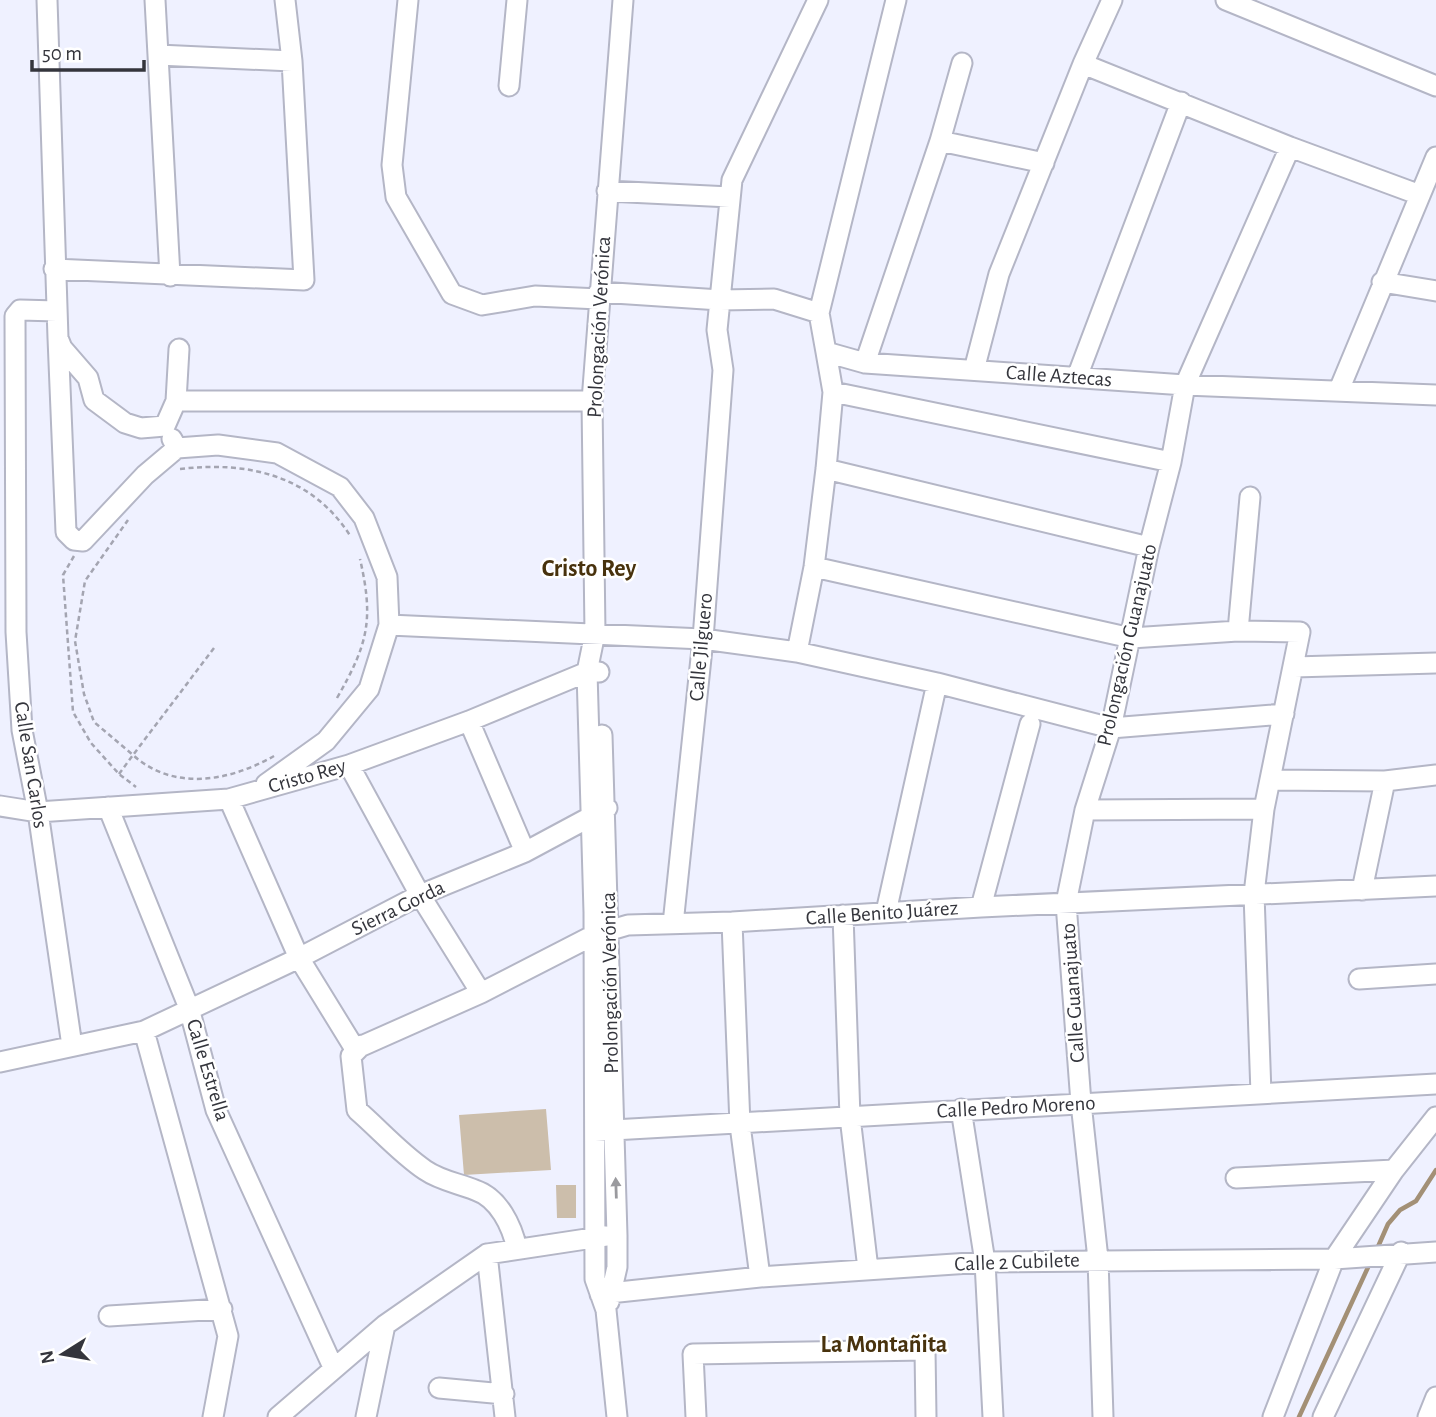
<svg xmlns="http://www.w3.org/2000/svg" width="1436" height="1417" font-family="'Alegreya Sans',sans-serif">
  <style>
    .green { fill: #ccbeab }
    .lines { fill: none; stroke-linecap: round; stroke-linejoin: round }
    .stream { stroke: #a39076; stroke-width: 4.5 }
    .minor-casing { stroke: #b4b6c6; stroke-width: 23 }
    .path { stroke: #a4a5b1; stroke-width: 2.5; stroke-dasharray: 5 3.5; stroke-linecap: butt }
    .minor { stroke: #fff; stroke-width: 19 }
    .oneway { fill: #9a9a9e }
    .labels { text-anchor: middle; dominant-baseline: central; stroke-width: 5; stroke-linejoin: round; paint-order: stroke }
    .street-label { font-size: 21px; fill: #34353c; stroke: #fff }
    .quarter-label { font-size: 24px; font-weight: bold; fill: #48320d; stroke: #fff }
  </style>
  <rect width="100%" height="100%" fill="#eff1ff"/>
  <path class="green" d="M546,1109L551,1170L464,1175L459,1115Z
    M556,1185H576V1218H557Z"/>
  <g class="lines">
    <path class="stream" d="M1377,1249L1388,1224L1400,1210L1416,1201L1436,1170
      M1299,1417L1370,1263"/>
    <g class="minor-casing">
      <path id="minor" d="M47,0L58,338L62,348L88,378L94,400L125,423L141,428L165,426L176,401L179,349
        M155,0L170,276
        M408,0L392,165L396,197L452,294L482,305L535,296L599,299
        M896,0L819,313L826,352L865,363L1185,385L1436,395
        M1226,0L1436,86
        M158,55L292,61
        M1083,64L1290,147L1420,195
        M509,86L517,0
        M940,141L1044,163
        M607,191L730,197
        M54,269L304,280L292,61L285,0
        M1382,282L1436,291
        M599,292L720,300L774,299L819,313
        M57,311L20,310L15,316L16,632L22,730L38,812L72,1046
        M58,338L66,532L74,540L83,541L145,475L177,448L172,439
        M865,363L940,141L962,63
        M974,370L999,274L1083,64L1112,0
        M1077,377L1181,102
        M1339,390L1436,157
        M833,392L1171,462
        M176,401H592
        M177,448L218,445L277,453L340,487L364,518L387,577L389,625L369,689L326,741L266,784
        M826,469L1149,547
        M814,567L1131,638L1238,631L1300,632L1264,809L1254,894L1261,1094
        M389,625L703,639L797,652L937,683L1111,728L1284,714
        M1238,631L1250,497
        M797,652L814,567L826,469L833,392L826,352
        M1294,667L1436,663
        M469,721L525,852
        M602,735L617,1235V1267L609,1302
        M349,765L420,895L481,993
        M1270,780L1385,781L1436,775
        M229,799L299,958L355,1049L481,993L594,935L628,925L732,922L981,907L1436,886
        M0,806L38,812L229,799L349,765L469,721L587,672H599
        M108,807L189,1008L216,1110L333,1367
        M1085,810L1264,809
        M1362,890L1385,781
        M981,907L1030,724
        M886,912L937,683
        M843,915L850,1117L868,1269
        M732,922L740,1125L760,1277
        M673,924L703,639L723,370L717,330L732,180L818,0
        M1359,979L1436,974
        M144,1031L228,1336L213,1417
        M362,1045L351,1056L357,1110C380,1130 400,1153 425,1170C441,1181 458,1183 475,1190C499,1198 512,1226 517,1249
        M0,1062L144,1031L299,958L420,895L525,852L607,808
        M961,1109L985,1262L993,1417
        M595,1131L1436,1084
        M1236,1178L1394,1170
        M487,1254L505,1417
        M600,1294L760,1277L985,1262L1334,1259L1436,1252
        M109,1316L222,1309
        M439,1388L504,1394
        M278,1417L385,1325L487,1254L606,1236
        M366,1417L385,1325
        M617,1417L606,1310L595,1279L594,912L587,672L595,633L592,401L623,0
        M696,1417L693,1354L925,1350L926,1417
        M1103,1417L1098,1259L1081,1103L1066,903L1085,810L1111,728L1149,547L1171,462L1185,385L1290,147
        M1273,1417L1334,1259L1394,1170L1436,1117
        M1323,1417L1401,1252
        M1428,1417L1436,1397"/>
    </g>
    <path class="path" d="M180,469C248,461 312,475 351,537
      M74,556L63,575L73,712L91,743L119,774L136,787
      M214,648L133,755C174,792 230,781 274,756
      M337,698C368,644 374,620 360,559
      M119,774L133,755L94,722L84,694L75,641L85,581L128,520"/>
    <use href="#minor" class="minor"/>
  </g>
  <defs><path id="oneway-solid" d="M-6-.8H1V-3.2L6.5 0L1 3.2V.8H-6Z" transform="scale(1.75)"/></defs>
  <use class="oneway" href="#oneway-solid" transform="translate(616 1188) rotate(-92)"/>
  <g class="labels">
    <g class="street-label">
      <text transform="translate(599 327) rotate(-87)">Prolongación Verónica</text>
      <text transform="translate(1059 376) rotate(4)">Calle Aztecas</text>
      <text transform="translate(1127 645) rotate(-77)">Prolongación Guanajuato</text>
      <text transform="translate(701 647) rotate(-85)">Calle Jilguero</text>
      <text transform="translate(31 765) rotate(81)">Calle San Carlos</text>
      <text transform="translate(307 776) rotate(-16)">Cristo Rey</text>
      <text transform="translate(398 908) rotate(-26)">Sierra Gorda</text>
      <text transform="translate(882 913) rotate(-4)">Calle Benito Juárez</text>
      <text transform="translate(610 983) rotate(-91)">Prolongación Verónica</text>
      <text transform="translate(1073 993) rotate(-94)">Calle Guanajuato</text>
      <text transform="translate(208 1070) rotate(73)">Calle Estrella</text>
      <text transform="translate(1016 1107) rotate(-3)">Calle Pedro Moreno</text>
      <text transform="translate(1017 1262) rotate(-2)">Calle 2 Cubilete</text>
    </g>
    <g class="quarter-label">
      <text x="589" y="569">Cristo Rey</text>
      <text x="884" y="1345">La Montañita</text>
    </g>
  </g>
  <g transform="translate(63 1354) rotate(259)" stroke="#ffffff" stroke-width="5" paint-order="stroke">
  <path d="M0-5L12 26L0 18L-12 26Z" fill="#34353c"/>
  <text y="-10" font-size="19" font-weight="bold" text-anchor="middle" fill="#34353c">N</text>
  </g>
  <path d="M32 60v10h112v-10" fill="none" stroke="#34353c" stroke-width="3.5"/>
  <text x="42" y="60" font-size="21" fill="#34353c" stroke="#ffffff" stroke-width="5" paint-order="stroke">50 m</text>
</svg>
